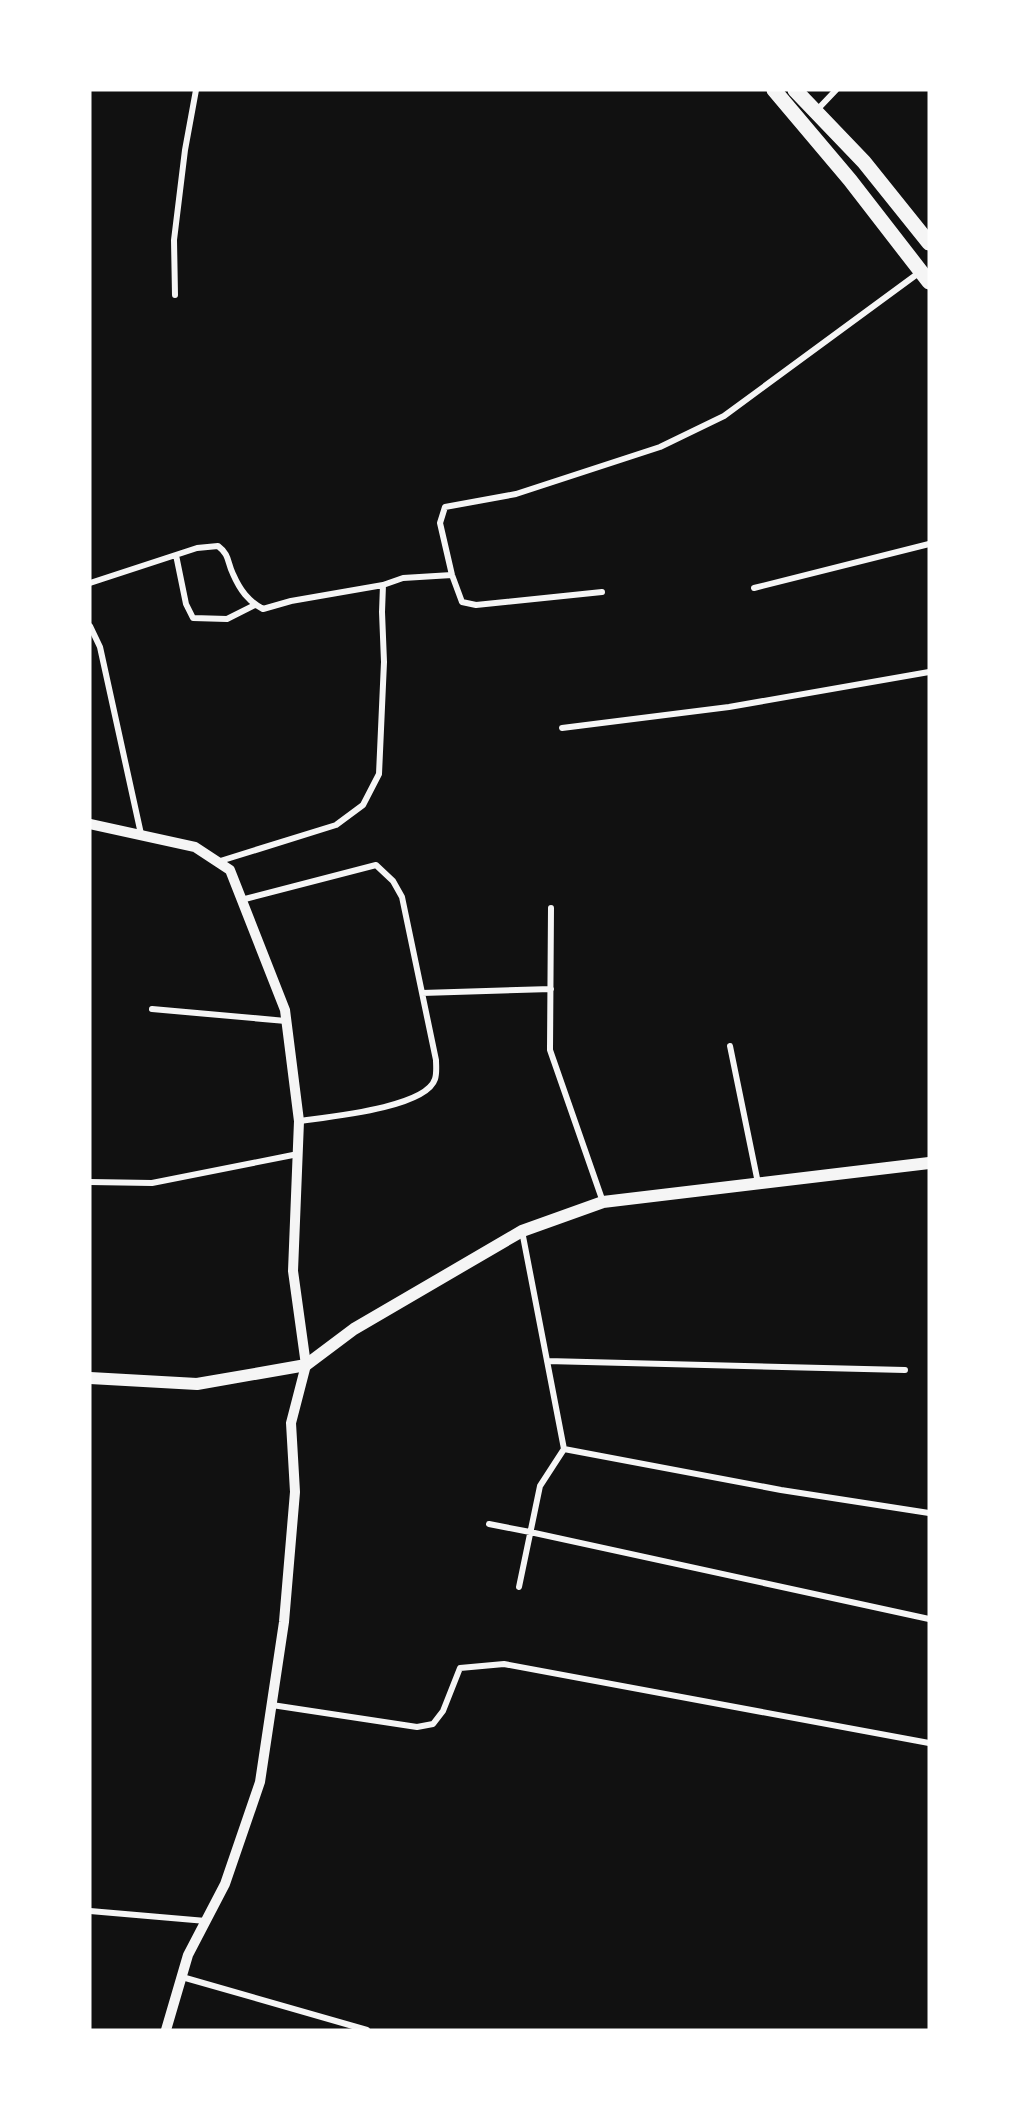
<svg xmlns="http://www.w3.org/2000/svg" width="1019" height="2120" font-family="Jost,sans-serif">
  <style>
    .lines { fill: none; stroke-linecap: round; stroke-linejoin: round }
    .minor { stroke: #f5f5f5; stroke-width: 6 }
    .tertiary { stroke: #f5f5f5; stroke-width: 10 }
    .secondary { stroke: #f5f5f5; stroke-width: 12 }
    .primary { stroke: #f5f5f5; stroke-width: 15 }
  </style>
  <rect width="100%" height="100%" fill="#111"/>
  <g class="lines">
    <path class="minor" d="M816,111L836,90
      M175,295L174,240L185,150L196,90
      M176,555L186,604L193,618L227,619L255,605
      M90,583L197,548L218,546C230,555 227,562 233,574C240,590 248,601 263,609L291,601L383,585
      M754,588L929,544
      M602,592L476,605L462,602L452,575L440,523L445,507L516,494L660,447L724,416L920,272
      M90,626L100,647L141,834
      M562,728L729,707L929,672
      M217,862L336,825L363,805L379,774L384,662L382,612L383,585L403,578L452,575
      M241,900L376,865L393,881L402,897L436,1060C436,1065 437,1073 435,1079C426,1108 327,1117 299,1121
      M551,908L550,1050L603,1202
      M422,993L551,989
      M152,1009L286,1021
      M730,1046L758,1183
      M90,1182L152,1183L298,1154
      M522,1231L564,1449L781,1490L929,1513
      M547,1361L905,1370
      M489,1524L530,1532L929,1619
      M519,1587L540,1486L564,1449
      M272,1705L417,1727L433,1724L443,1711L460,1668L504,1664L929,1743
      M90,1911L206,1921
      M182,1977L367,2030"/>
    <path class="tertiary" d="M90,824L195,847L230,870L285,1010L299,1121L293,1271L306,1365L291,1423L295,1492L284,1622L260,1782L225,1884L188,1955L166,2030"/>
    <path class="secondary" d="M90,1378L197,1384L306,1365L354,1329L522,1231L603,1202L929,1163"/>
    <path class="primary" d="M774,90L850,180L929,282
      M795,90L864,162L929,243"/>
  </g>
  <rect width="1019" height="2120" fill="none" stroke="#ffffff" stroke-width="183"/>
</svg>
